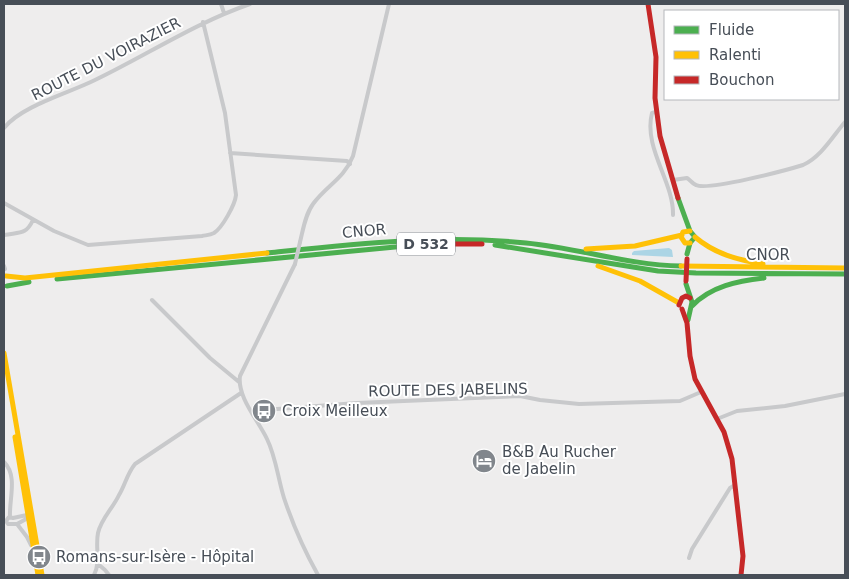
<svg xmlns="http://www.w3.org/2000/svg" width="849" height="579" font-family="'DejaVu Sans',sans-serif">
  <style>
    .water { fill: #acd5e5 }
    .lines { fill: none; stroke-linecap: round; stroke-linejoin: round }
    .street { stroke: #c8c9cb; stroke-width: 4 }
    .fast { stroke: #4caf50; stroke-width: 5 }
    .slow { stroke: #ffc107; stroke-width: 5 }
    .jam { stroke: #c62828; stroke-width: 5 }
    .street-bridge { stroke: #c8c9cb; stroke-width: 4 }
    .jam-bridge { stroke: #c62828; stroke-width: 5 }
    .labels { text-anchor: middle; dominant-baseline: central; stroke-width: 4; stroke-linejoin: round; paint-order: stroke }
    .shield { fill: #fff; stroke: #7e8389; stroke-width: 1 }
    .shield-label { font-size: 14px; font-weight: bold; fill: #474e57 }
    .street-label { font-size: 15px; fill: #474e57; stroke: #fff }
    .poi-label { font-size: 15px; fill: #474e57; stroke: #fff; text-anchor: start }
  </style>
  <rect width="100%" height="100%" fill="#eeeded"/>
  <path class="water" d="M669,248L672,250L673,257L632,255V253L634,251Z"/>
  <g class="lines">
    <path class="street" d="M221,4L224,13
      M656,112L652,113C643,148 674,182 673,215
      M4,128C21,106 69,93 95,80C147,55 195,23 250,4
      M230,153L347,161L350,164
      M673,180L687,178C690,180 693,184 696,185C708,191 787,170 803,165C821,157 833,136 845,122
      M4,203L54,231L88,245L202,236C207,235 210,235 214,233C222,228 235,205 236,195L225,113L203,22
      M4,235C20,232 26,235 33,220
      M300,242C303,230 305,215 313,204C327,185 344,179 353,156L389,4
      M295,264L240,376C237,397 258,420 267,439C276,457 278,479 284,498C293,525 304,550 318,575
      M4,266L5,269
      M152,300L210,358L239,382
      M253,413L264,410L357,403L520,396L540,400L579,404L680,401L701,392
      M717,419L737,411L785,406L845,394
      M4,462C18,476 9,499 10,517
      M28,518L17,524H8L6,521L9,517L13,518L27,515L29,516
      M17,524L27,537L31,545
      M689,558L692,549L730,488L735,485
      M98,564L105,570L109,575
      M94,575C101,562 95,547 98,533C101,519 113,508 119,495C125,485 127,474 135,464L241,393"/>
    <path class="fast" d="M678,198L690,231L695,237L690,243L687,254
      M495,245L658,271L696,273L845,274
      M267,253C353,244 440,234 526,243C578,248 628,265 681,266
      M57,279L427,244
      M686,284L692,302L688,320
      M7,286L29,282
      M692,306C711,286 738,281 764,278"/>
    <path class="slow" d="M690,231L683,232L681,237L685,243H690
      M695,237C715,254 738,260 763,264
      M586,249L635,246L682,235
      M598,266L640,281L679,303
      M681,266L845,268
      M6,276L25,278L267,253
      M4,353L42,575
      M15,437L38,575"/>
    <path class="jam" d="M648,4L656,57L655,98L660,136L678,198
      M440,244H482
      M679,305L682,298L686,296L690,298
      M682,309L687,323L690,356L695,379L724,432L732,459L743,556L741,575"/>
    <path class="street-bridge" d="M295,264L300,242"/>
    <path class="jam-bridge" d="M686,281L687,259"/>
  </g>
  <defs>
    <g id="bus-disc" transform="scale(1.25)"><circle r="9.5" fill="#81868c" stroke="#fff"/><path d="M-5-6H5V4H4V6H2V4H-2V6H-4V4H-5ZM-3.5-4V0h7V-4ZM-3.5 1.2v1.5H-2V1.2ZM2 1.2v1.5H3.5V1.2Z" fill="#fff"/></g>
    <g id="hotel-disc" transform="scale(1.25)"><circle r="9.5" fill="#81868c" stroke="#fff"/><path d="M-6-4.5h1.5V1H6V5H4.5V3h-9V5H-6ZM-4 0a1.8 1.8 0 1 1 3.6 0ZM.5 0V-2.5h3Q6-2.5 6 0Z" fill="#fff"/></g>
  </defs>
  <g fill-rule="evenodd">
    <use href="#bus-disc" x="264" y="411"/>
    <use href="#hotel-disc" x="484" y="461"/>
    <use href="#bus-disc" x="39" y="557"/>
  </g>
  <g class="labels">
    <rect class="shield" x="397" y="232.5" width="58" height="23" rx="4"/>
    <g class="shield-label">
      <text x="426" y="244">D 532</text>
    </g>
    <g class="street-label">
      <text transform="translate(106 59) rotate(-27)">ROUTE DU VOIRAZIER</text>
      <text transform="translate(364 231) rotate(-5)">CNOR</text>
      <text x="768" y="255">CNOR</text>
      <text transform="translate(448 390) rotate(-1)">ROUTE DES JABELINS</text>
    </g>
    <g class="poi-label">
      <text x="282" y="411">Croix Meilleux</text>
      <text x="502" y="452">B&amp;B Au Rucher<tspan x="502" dy="17">de Jabelin</tspan></text>
      <text x="56" y="557">Romans-sur-Isère - Hôpital</text>
    </g>
  </g>
  <rect width="849" height="579" fill="none" stroke="#474e57" stroke-width="10"/>
  <rect x="664" y="10" width="175" height="90" fill="#ffffff" stroke="#b5b8bc"/>
  <rect x="674" y="26" width="25" height="8" fill="#4caf50" stroke="#b5b8bc"/>
  <text x="709" y="35" font-size="15" fill="#474e57">Fluide</text>
  <rect x="674" y="51" width="25" height="8" fill="#ffc107" stroke="#b5b8bc"/>
  <text x="709" y="60" font-size="15" fill="#474e57">Ralenti</text>
  <rect x="674" y="76" width="25" height="8" fill="#c62828" stroke="#b5b8bc"/>
  <text x="709" y="85" font-size="15" fill="#474e57">Bouchon</text>
</svg>
